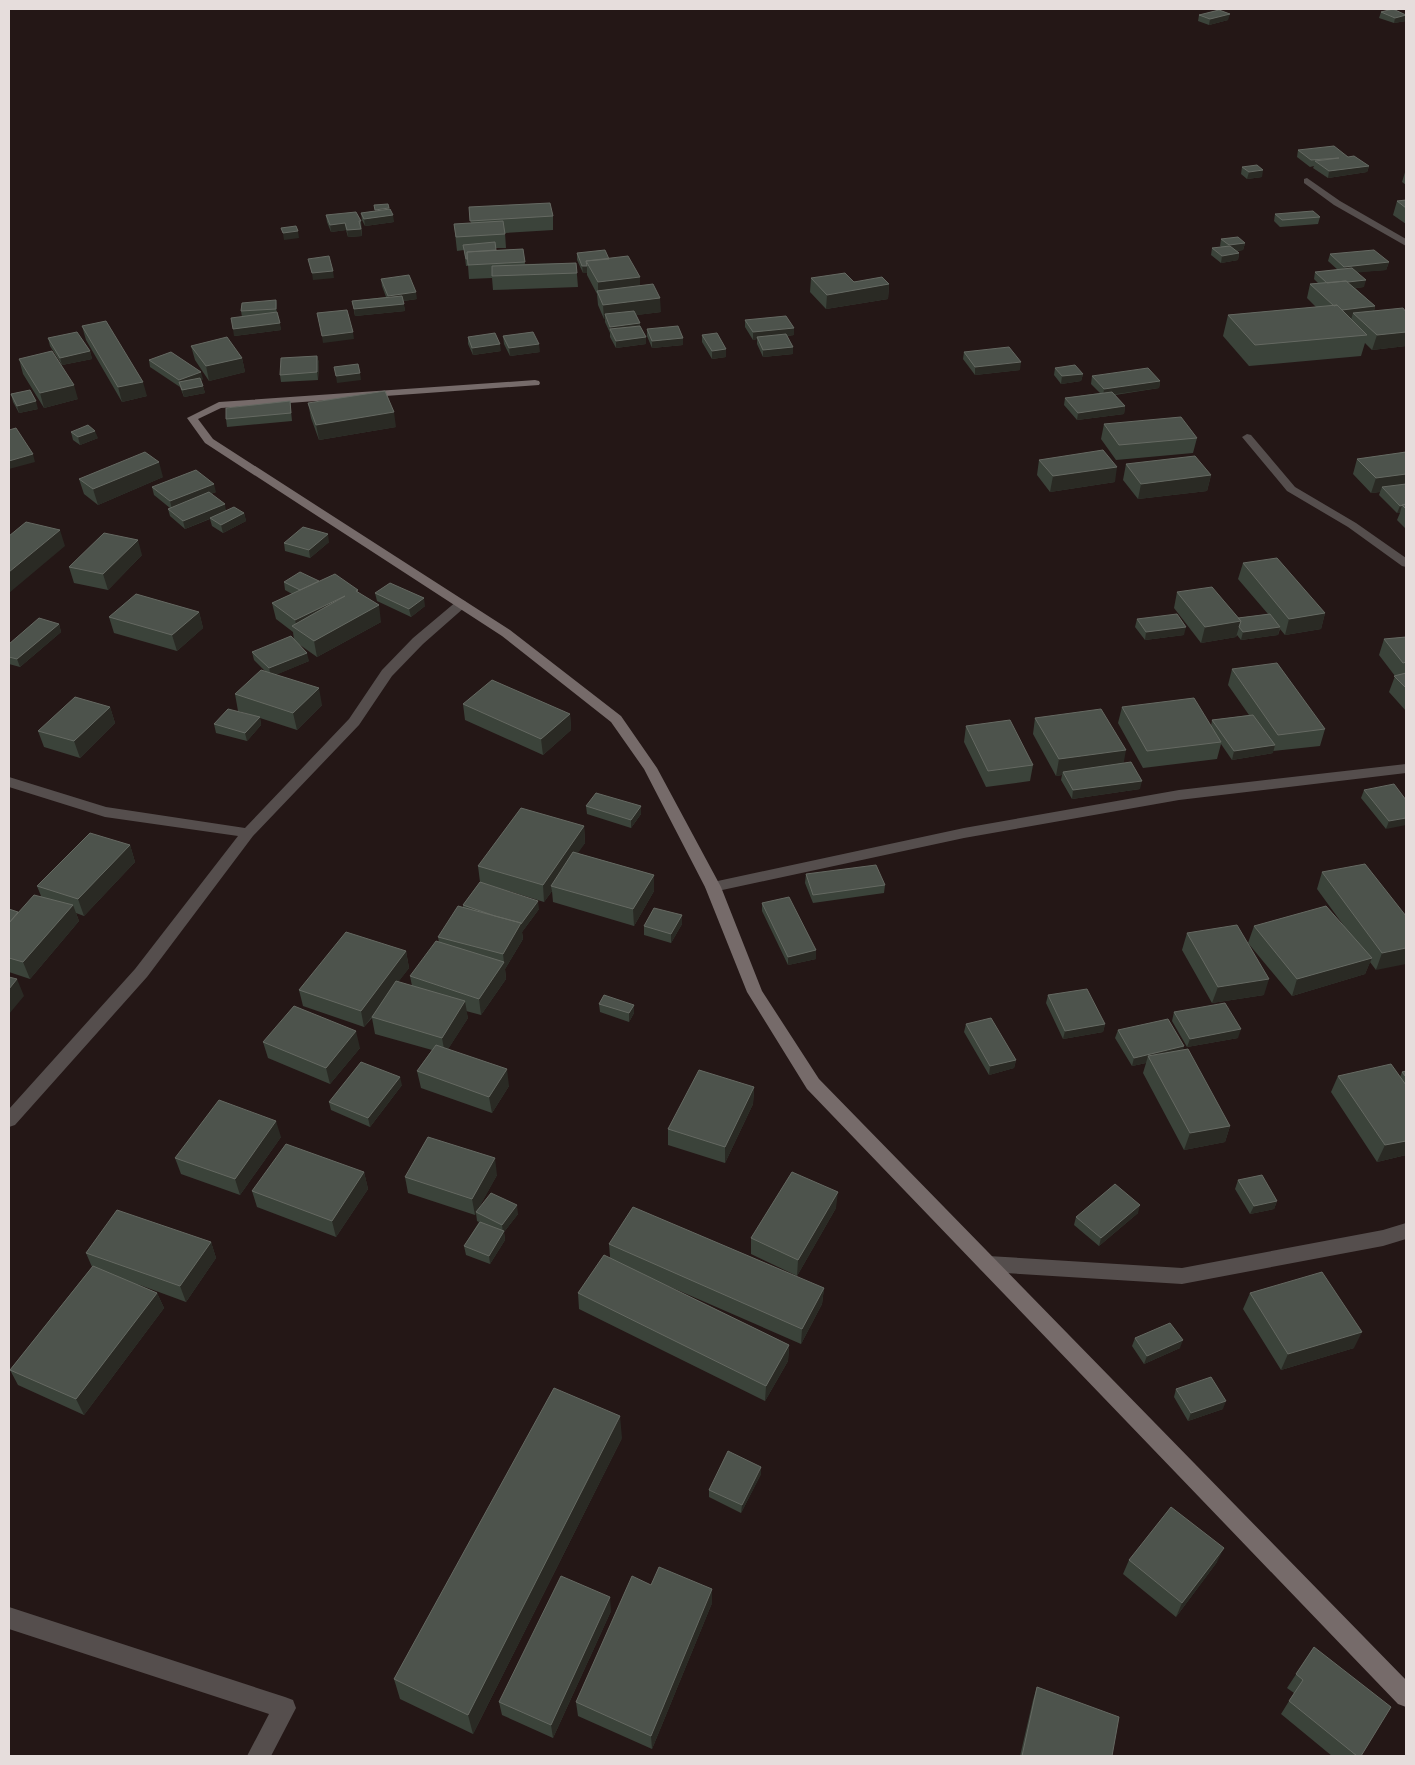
<svg xmlns="http://www.w3.org/2000/svg" width="1415" height="1765" font-family="'Work Sans',sans-serif">
  <style>
    .lines { fill: none; stroke-linecap: round; stroke-linejoin: round }
    .street { fill: #554e4d; fill-rule: evenodd }
    .secondary { fill: #766b6a; fill-rule: evenodd }
    .wall { fill: #3b433a }
    .shaded-wall { fill: #2a2a24 }
    .building { fill: #4d534c; stroke: #656962 }
  </style>
  <rect width="100%" height="100%" fill="#241716"/>
  <g class="lines">
    <path class="street" d="M1307,178L1340,201L1406,239V246L1334,205L1304,183V179Z
      M1247,434L1251,435L1295,487L1356,523L1406,558V567L1402,566L1348,527L1287,491L1242,437Z
      M461,600L465,601L467,604L465,607L423,644L392,676L359,725L253,836L147,977L15,1125L9,1127V1109L135,969L238,836L105,817L9,787V777L106,807L245,828L349,719L382,670L413,638L457,601Z
      M1406,764V773L1179,800L964,838L713,892L708,891L705,887L708,883L713,882L964,828L1179,790Z
      M1406,1223V1239L1383,1246L1182,1284L988,1272L981,1270L979,1264L981,1258L988,1256L1182,1268L1383,1230Z
      M9,1607L285,1697L293,1700L296,1708L271,1756H247L269,1714L9,1629Z"/>
    <path class="secondary" d="M535,380L539,381L540,383L539,385L221,408L198,419L213,439L510,630L621,716L657,768L721,887L762,991L819,1079L1406,1680V1707L1398,1704L807,1089L747,992L705,887L644,769L611,722L502,636L205,443L187,418L219,402Z"/>
  </g>
  <path class="wall" d="M1381,12L1406,15V21L1394,23L1379,18Z
    M1199,15L1228,20L1209,25L1198,21Z
    M1298,150L1369,166L1367,172L1328,178L1313,168L1314,166L1310,167L1297,157Z
    M1242,167L1262,177L1247,179L1241,174Z
    M1406,169V185L1402,182Z
    M1406,200V224L1393,215L1397,201Z
    M374,205L389,209L394,222L365,226L362,220L361,213L375,211Z
    M469,207L553,216V230L505,233L506,248H496V250L523,249L525,264L576,263L578,287L493,290L492,278L469,279L468,266H466L464,250L457,251L454,224L471,223Z
    M1275,214L1320,217L1318,224L1280,227L1274,221Z
    M326,215L361,221L362,236L348,237L346,230L331,232L327,222Z
    M1221,239L1245,243L1243,250L1237,251L1239,253L1238,260L1221,263L1211,255L1212,248L1221,247L1220,246Z
    M577,253L609,259L640,286L661,312L636,315L640,327L646,337V344L616,348L610,337V333L605,322V319H604L598,305L597,294L587,275V273H583L577,260Z
    M1330,254L1389,262L1386,270L1357,272L1364,287L1355,288L1375,306L1374,311L1406,312V346L1372,350L1365,343L1361,356L1249,366L1223,336L1228,315L1316,307L1307,298L1310,284L1318,283L1314,279L1315,272L1338,270L1328,261Z
    M811,278L889,284L888,299L826,309L810,292Z
    M381,279L417,299L403,301L405,311L355,316L352,301L386,297L382,286Z
    M276,300L277,307V313L281,330L234,336L242,317L241,311Z
    M745,320L794,335L787,336L793,354L763,357L757,344V339L753,340L745,327Z
    M82,326L147,396L122,402L86,340Z
    M647,329L683,345L652,348L647,336Z
    M702,335L726,349V357L712,359L702,342Z
    M503,336L540,352L510,356L504,344Z
    M468,337L501,351L473,355L468,344Z
    M48,338L90,351L92,359L62,365L50,346Z
    M191,346L242,358L245,372L209,381L195,360Z
    M964,352L1020,370L975,375L963,359Z
    M317,356L319,363L318,380L281,382L280,375Z
    M19,359L78,399L44,408L23,374Z
    M149,360L203,379L201,380L205,393L184,397L180,387L150,367Z
    M1055,368L1083,374L1081,381L1061,384L1054,375Z
    M1092,376L1160,381L1159,388L1115,395L1125,406L1124,414L1077,420L1064,405L1065,398L1100,393L1091,384Z
    M11,394L38,409L19,413L13,402Z
    M290,401L292,421L227,427L226,419Z
    M308,403L396,427L319,440L311,418Z
    M1104,424L1197,438L1193,453L1116,460L1101,439Z
    M71,432L98,438L80,445L73,440Z
    M1406,452V529L1397,520L1400,513H1397L1379,495L1380,492L1371,493L1353,474L1357,459Z
    M1039,460L1115,482L1050,492L1037,475Z
    M1126,464L1211,475L1207,491L1138,499L1123,480Z
    M163,477L98,505L84,494L79,479Z
    M152,487L216,492L211,494L226,510L244,513L246,521L223,533L212,526L210,519L185,529L170,516L168,509L170,508L154,495Z
    M329,542L310,558L285,551L284,543Z
    M142,555L108,590L74,583L69,567Z
    M1243,563L1325,613L1321,629L1285,635L1280,629L1278,635L1241,640L1237,635L1236,637L1201,643L1174,608L1177,592L1238,618L1268,614L1238,579Z
    M319,581L358,590V593L381,622L317,657L300,645L309,661L275,675L322,705L297,730L260,718L261,725L247,741L216,733L214,724L255,716L238,711L235,694L266,672L254,660L252,652L294,640L293,632L276,619L272,603L292,594L285,590L284,582Z
    M375,593L425,606L411,617L377,601Z
    M199,612L203,628L177,651L114,633L109,617Z
    M1137,619L1184,635L1145,640L1135,627Z
    M59,624L61,632L20,667L9,664V644Z
    M1406,637V711L1389,692L1395,676L1379,655L1384,639Z
    M1232,669L1325,729L1320,746L1273,751V753L1232,760L1221,744L1217,759L1143,768L1118,723L1122,707L1211,726L1212,720L1249,715L1228,685Z
    M463,704L570,714L571,730L543,755L465,720Z
    M110,707L115,723L80,758L44,747L38,731Z
    M1035,718L1123,764L1140,789L1072,799L1061,780L1062,775L1056,776L1033,734Z
    M966,726L1033,765L1030,781L986,787L964,742Z
    M1364,790L1406,800L1386,829L1361,798Z
    M586,806H641V814L631,828L587,814Z
    M584,826L585,843L577,853L654,875V891L634,926L553,902L552,891L544,902L486,884L539,909L522,932L523,939L505,969L506,979L481,1015L466,1011L468,1018L448,1049L509,1086L492,1113L421,1088L417,1071L432,1050L375,1034L372,1018L364,1027L303,1006L299,990L406,951L409,968L398,982L412,986L410,976L439,942L438,937L463,907V905L480,882L478,866Z
    M130,845L135,862L84,916L76,913L79,921L30,979L9,972V909L18,912L41,896L37,886Z
    M1322,872L1406,916L1376,970L1370,962L1365,974L1292,996L1248,943L1254,926H1344L1317,889Z
    M806,874L885,885L884,893L813,903L805,883Z
    M762,903L816,950V959L788,965L762,911Z
    M682,915V924L671,943L644,935V926Z
    M1187,933L1264,995L1212,1003L1182,950Z
    M1048,995L1105,1024L1103,1032L1063,1039L1046,1003Z
    M599,1004L634,1005V1013L629,1022L600,1012Z
    M1174,1012L1238,1038L1187,1047L1172,1021Z
    M966,1024L1016,1060L1014,1068L989,1075L964,1032Z
    M1118,1030L1183,1050L1230,1126L1225,1142L1184,1150L1143,1073L1146,1063L1132,1066L1115,1038Z
    M263,1042L360,1048L330,1084L268,1058Z
    M1406,1071V1155L1377,1162L1331,1092L1338,1076L1400,1077L1402,1072Z
    M402,1085L370,1127L331,1110L329,1102Z
    M754,1087L753,1104L725,1163L668,1145V1129Z
    M281,1137L240,1195L181,1174L175,1158Z
    M364,1172L368,1189L336,1237L257,1207L252,1191Z
    M497,1175L478,1209L518,1214L504,1232L505,1240L490,1264L466,1255L464,1246L479,1222L477,1221L476,1213L475,1215L408,1193L405,1177Z
    M1238,1180L1277,1201L1274,1209L1250,1214L1235,1189Z
    M836,1208L797,1276L751,1254V1238Z
    M1138,1213L1099,1246L1074,1225L1076,1217Z
    M211,1242L216,1258L186,1302L137,1284L157,1293L164,1308L84,1415L18,1385L10,1370L92,1267L86,1253Z
    M609,1244L824,1288L822,1304L801,1344L659,1282L789,1345L788,1361L765,1401L579,1309L578,1293L610,1257Z
    M1250,1293L1354,1348L1281,1370L1243,1309Z
    M1135,1338L1180,1348L1144,1364L1132,1346Z
    M1176,1389L1223,1409L1188,1421L1174,1397Z
    M622,1438L473,1734L400,1699L394,1679Z
    M761,1474L741,1513L709,1497V1490Z
    M1129,1560L1217,1562L1176,1617L1123,1574Z
    M712,1603L652,1749L578,1716L576,1702Z
    M611,1611L553,1738L502,1715L499,1702Z
    M1314,1647L1361,1756H1332L1281,1714L1294,1693L1287,1688Z
    M1037,1687L1112,1756H1020L1033,1700Z"/>
  <path class="shaded-wall" d="M1230,14L1228,20L1209,25L1210,19Z
    M1406,15V21L1394,23L1395,18Z
    M1369,166L1367,172L1328,178L1329,171Z
    M1263,170L1262,177L1247,179L1249,172Z
    M389,208L390,215L376,216L375,210Z
    M393,215L394,222L365,226L364,219Z
    M345,223L346,230L331,232L330,225Z
    M361,229L362,236L348,237L347,230Z
    M298,231L299,238L284,240L283,233Z
    M1245,243L1243,250L1227,252L1229,245Z
    M1239,253L1238,260L1221,263L1222,256Z
    M1389,262L1386,270L1342,274L1344,267Z
    M582,266H587V273H583Z
    M333,271L334,278L313,280L312,273Z
    M640,277V291L598,293V282Z
    M1366,280L1364,287L1326,291L1328,284Z
    M889,284L888,299L826,309L827,295Z
    M416,292L417,299L389,303L388,296Z
    M660,298L661,312L607,319L605,314V319H604L603,305Z
    M276,300L277,307V316L276,309Z
    M404,304L405,311L355,316L354,309Z
    M1375,306L1371,320L1353,313L1350,323L1338,310Z
    M280,323L281,330L234,336L233,329Z
    M640,323L641,331L611,330L610,327Z
    M794,328V335L758,339L757,337V339L753,340V332Z
    M353,332L354,339L323,343L322,336Z
    M1406,332V346L1372,350L1377,335Z
    M646,337V344L616,348V341Z
    M683,338V345L652,348V341Z
    M500,344L501,351L473,355L472,348Z
    M539,344L540,352L510,356L509,348Z
    M793,347V354L763,357V350Z
    M726,349V357L712,359V351Z
    M90,351L92,359L62,365L60,358Z
    M317,356L319,363L318,380L317,372Z
    M242,358L245,372L209,381L206,366Z
    M1021,362L1020,370L975,375V367Z
    M201,372L203,379L181,388L179,380Z
    M360,373L361,380L337,383L336,376Z
    M1083,374L1081,381L1061,384L1062,376Z
    M1160,381L1159,388L1103,396L1104,389Z
    M143,382L147,396L122,402L118,387Z
    M74,385L78,399L44,408L40,393Z
    M203,386L205,393L184,397L182,390Z
    M36,401L38,409L19,413L17,406Z
    M1125,406L1124,414L1077,420L1078,413Z
    M394,412L396,427L319,440L316,425Z
    M95,431L98,438L80,445L78,437Z
    M33,454L35,462L9,469V461Z
    M159,462L163,477L98,505L93,489Z
    M1117,467L1115,482L1050,492L1053,476Z
    M1406,474V489L1382,487L1380,492L1371,493L1376,478Z
    M1211,475L1207,491L1138,499L1141,484Z
    M214,484L216,492L172,509L170,501Z
    M225,504L226,512L185,529L183,521Z
    M1402,505L1400,513H1397L1400,506Z
    M244,513L246,521L223,533L221,525Z
    M60,530L65,546L9,593V572Z
    M328,534L329,542L310,558L309,550Z
    M138,540L142,555L108,590L103,574Z
    M345,596L297,629L295,620Z
    M424,598L425,606L411,617L409,609Z
    M379,605L381,622L317,657L314,641Z
    M199,612L203,628L177,651L172,635Z
    M1325,613L1321,629L1285,635L1289,619Z
    M1241,621L1236,637L1201,643L1205,627Z
    M59,624L61,632L20,667L17,659Z
    M1186,627L1184,635L1145,640L1146,632Z
    M1280,627L1278,635L1241,640L1243,632Z
    M307,653L309,661L271,677L269,668Z
    M319,688L322,705L297,730L293,713Z
    M110,707L115,723L80,758L74,741Z
    M570,714L571,730L543,755L541,739Z
    M260,717L261,725L247,741L245,733Z
    M1275,745L1273,753L1232,760L1234,751Z
    M1126,750L1123,767L1063,772L1062,775L1056,776L1059,759Z
    M1142,781L1140,789L1072,799L1073,790Z
    M641,806V814L631,828V820Z
    M1406,818V825L1386,829L1389,821Z
    M584,826L585,843L555,887L551,886L552,891L544,902L543,885Z
    M130,845L135,862L84,916L78,899Z
    M654,875V891L634,926L633,909Z
    M538,901L539,909L522,932L523,939L505,969L506,979L481,1015L479,999L504,963L503,954L521,923Z
    M73,905L79,921L30,979L23,962Z
    M682,915V924L671,943V934Z
    M1406,948V964L1376,970L1382,953Z
    M816,950V959L788,965V957Z
    M406,951L409,968L364,1027L361,1011Z
    M1372,958L1365,974L1292,996L1297,979Z
    M17,979L24,996L9,1014V989Z
    M1269,979L1264,995L1212,1003L1218,987Z
    M465,1001L468,1018L445,1054L442,1038Z
    M634,1005V1013L629,1022V1013Z
    M1105,1024L1103,1032L1063,1039L1065,1031Z
    M1241,1029L1238,1038L1187,1047L1190,1039Z
    M356,1031L360,1048L330,1084L326,1068Z
    M1184,1046L1182,1055L1148,1056L1146,1063L1132,1066L1134,1058Z
    M1016,1060L1014,1068L989,1075L990,1066Z
    M507,1069L509,1086L492,1113L489,1097Z
    M400,1077L402,1085L370,1127L368,1118Z
    M754,1087L753,1104L725,1163V1147Z
    M276,1121L281,1137L240,1195L235,1179Z
    M1230,1126L1225,1142L1184,1150L1190,1133Z
    M1406,1141V1155L1377,1162L1385,1145Z
    M495,1158L497,1175L475,1215L472,1199Z
    M364,1172L368,1189L336,1237L332,1221Z
    M838,1192L836,1208L797,1276L798,1260Z
    M1277,1201L1274,1209L1250,1214L1254,1206Z
    M517,1205L518,1214L504,1232L505,1240L490,1264L489,1256L503,1233L502,1225Z
    M1140,1205L1138,1213L1099,1246L1101,1238Z
    M211,1242L216,1258L186,1302L180,1286Z
    M824,1288L822,1304L801,1344L802,1329Z
    M157,1293L164,1308L84,1415L76,1399Z
    M1362,1332L1354,1348L1281,1370L1288,1354Z
    M1183,1340L1180,1348L1144,1364L1147,1356Z
    M789,1345L788,1361L765,1401L766,1386Z
    M1226,1401L1223,1409L1188,1421L1191,1413Z
    M620,1416L622,1438L473,1734L468,1715Z
    M761,1467V1474L741,1513L742,1505Z
    M1224,1548L1217,1562L1176,1617L1182,1603Z
    M712,1589V1603L652,1749L651,1736Z
    M610,1597L611,1611L553,1738L551,1725Z"/>
  <path class="building" d="M1393,9L1406,15L1395,18L1381,12Z
    M1219,10L1230,14L1210,19L1199,15Z
    M1334,146L1348,157L1354,156L1369,166L1329,171L1315,161L1339,158L1311,160L1298,150Z
    M1257,165L1263,170L1249,172L1242,167Z
    M1406,200V208L1397,201Z
    M550,203L553,216L470,221L469,207Z
    M388,204L389,208L375,210L374,205Z
    M390,209L393,215L364,219L361,213Z
    M1313,211L1320,217L1282,220L1275,214Z
    M356,212L361,221H359L361,229L347,230L345,223L330,225L326,215Z
    M503,221L505,234L456,237L454,224Z
    M296,226L298,231L283,233L281,228Z
    M1238,237L1245,243L1229,245L1221,239Z
    M495,242L496,250L467,252V259H466L463,245Z
    M1230,246L1239,253L1222,256L1212,248Z
    M523,249L525,262L468,265L467,252Z
    M605,250L609,259L586,261L587,266H582L577,253Z
    M1374,250L1389,262L1344,267L1330,254Z
    M329,256L333,271L312,273L308,259Z
    M628,256L640,277L598,282L586,261Z
    M576,263L577,273L492,276V266Z
    M1352,268L1366,280L1348,282L1346,281L1327,283L1315,272Z
    M845,273L854,282L882,277L889,284L827,295L811,278Z
    M409,275L416,292L388,296L381,279Z
    M1346,281L1375,306L1342,310L1337,305L1334,306L1310,284Z
    M653,284L660,298L603,305L597,291Z
    M402,296L404,304L354,309L352,301Z
    M276,300V309L241,311L242,303Z
    M1337,305L1367,335L1255,345L1228,315Z
    M1403,308L1406,312V332L1377,335L1353,313Z
    M347,310L353,332L322,336L317,313Z
    M634,311L640,323L610,327L605,314Z
    M277,312L280,323L233,329L231,318Z
    M786,316L794,328L753,332L745,320Z
    M106,321L143,382L118,387L82,326Z
    M640,326L646,337L616,341L610,329Z
    M678,326L683,338L652,341L647,329Z
    M77,332L90,351L60,358L48,338Z
    M533,332L539,344L509,348L503,336Z
    M495,333L500,344L472,348L468,337Z
    M717,333L726,349L712,351L702,335Z
    M786,334L793,347L763,350L757,337Z
    M227,337L242,358L206,366L191,346Z
    M1009,347L1021,362L975,367L964,352Z
    M52,351L74,385L40,393L19,359Z
    M171,352L201,372L179,380L149,360Z
    M317,356V372L280,375L281,358Z
    M358,364L360,373L336,376L334,367Z
    M1075,365L1083,374L1062,376L1055,368Z
    M1148,368L1160,381L1104,389L1092,376Z
    M200,378L203,386L182,390L179,382Z
    M30,390L36,401L17,406L11,394Z
    M385,391L394,412L316,425L308,403Z
    M1112,392L1125,406L1078,413L1065,398Z
    M290,401L291,413L226,419V408Z
    M1181,417L1197,438L1119,445L1104,424Z
    M88,425L95,431L78,437L71,432Z
    M16,428L33,454L9,461V430Z
    M1103,450L1117,467L1053,476L1039,460Z
    M145,452L159,462L93,489L79,479Z
    M1406,452V474L1376,478L1357,459Z
    M1195,456L1211,475L1141,484L1126,464Z
    M196,470L214,484L170,501L152,487Z
    M1406,484V504L1400,506L1382,487Z
    M209,492L225,504L183,521L168,509Z
    M1406,504V509L1402,505Z
    M234,507L244,513L221,525L210,518Z
    M26,522L60,530L9,572V536Z
    M303,527L328,534L309,550L284,543Z
    M104,533L138,540L103,574L69,567Z
    M1277,558L1325,613L1289,619L1243,563Z
    M300,572L319,581L300,590L284,582Z
    M335,574L358,590L356,591L379,605L314,641L292,626L345,596L295,620L272,603Z
    M390,583L424,598L409,609L375,593Z
    M1212,587L1241,621L1205,627L1177,592Z
    M136,594L199,612L172,635L109,617Z
    M1177,614L1186,627L1146,632L1137,619Z
    M1270,614L1280,627L1243,632L1239,627L1241,621L1238,618Z
    M39,618L59,624L17,659L9,657V644Z
    M291,636L307,653L269,668L252,652Z
    M1406,637V662L1403,663L1384,639Z
    M1277,663L1325,729L1278,735L1232,669Z
    M261,670L319,688L293,713L235,694Z
    M1406,673V688L1394,676Z
    M492,680L570,714L541,739L463,704Z
    M75,697L110,707L74,741L38,731Z
    M1194,698L1221,742L1147,751L1122,707Z
    M228,709L260,717L245,733L214,724Z
    M1101,709L1126,750L1059,759L1035,718Z
    M1253,715L1275,745L1234,751L1212,720Z
    M1010,720L1033,765L988,771L966,726Z
    M1131,762L1142,781L1073,790L1063,772Z
    M1394,784L1406,800V818L1389,821L1364,790Z
    M596,793L641,806L631,820L586,806Z
    M521,808L584,826L543,885L478,866Z
    M90,833L130,845L78,899L37,886Z
    M573,852L654,875L633,909L551,886Z
    M1365,864L1406,916V948L1382,953L1322,872Z
    M876,865L885,885L813,895L806,874Z
    M480,882L538,901L521,924V923L495,916L463,905Z
    M34,895L73,905L23,962L9,958V923Z
    M789,897L816,950L788,957L762,903Z
    M458,906L521,923L503,954L438,937Z
    M1326,906L1372,958L1297,979L1254,926Z
    M654,908L682,915L671,934L644,926Z
    M9,909L18,912L9,923Z
    M1237,925L1269,979L1218,987L1187,933Z
    M346,932L406,951L361,1011L299,990Z
    M436,941L504,962L479,999L410,976Z
    M9,977L17,979L9,989Z
    M396,981L465,1001L442,1038L372,1017Z
    M1087,989L1105,1024L1065,1031L1048,995Z
    M604,995L634,1005L629,1013L599,1004Z
    M1225,1003L1241,1029L1190,1039L1174,1012Z
    M294,1006L356,1031L326,1068L263,1042Z
    M991,1018L1016,1060L990,1066L966,1024Z
    M1168,1019L1184,1046L1134,1058L1118,1030Z
    M436,1045L507,1069L489,1097L417,1071Z
    M1188,1049L1230,1126L1190,1133L1148,1056Z
    M361,1062L400,1077L368,1118L329,1102Z
    M1391,1064L1406,1085V1141L1385,1145L1338,1076Z
    M699,1070L754,1087L725,1147L668,1129Z
    M1406,1071V1077L1402,1072Z
    M219,1100L276,1121L235,1179L175,1158Z
    M428,1137L495,1158L472,1199L405,1177Z
    M286,1144L364,1172L332,1221L252,1191Z
    M792,1172L838,1192L798,1260L751,1238Z
    M1262,1175L1277,1201L1254,1206L1238,1180Z
    M1115,1184L1140,1205L1101,1238L1076,1217Z
    M491,1193L517,1205L502,1225L476,1212Z
    M633,1207L824,1288L802,1329L609,1244Z
    M117,1210L211,1242L180,1286L86,1253Z
    M480,1222L504,1231L489,1256L464,1246Z
    M604,1255L789,1345L766,1386L578,1293Z
    M93,1266L157,1293L76,1399L10,1370Z
    M1322,1272L1362,1332L1288,1354L1250,1293Z
    M1170,1323L1183,1340L1147,1356L1135,1338Z
    M1211,1377L1226,1401L1191,1413L1176,1389Z
    M554,1388L620,1416L468,1715L394,1679Z
    M728,1451L761,1467L742,1505L709,1490Z
    M1171,1507L1224,1548L1182,1603L1129,1560Z
    M659,1567L712,1589L651,1736L576,1702L632,1576L651,1585Z
    M561,1576L610,1597L551,1725L499,1702Z
    M1314,1647L1391,1707L1361,1756H1357L1289,1701L1303,1680L1296,1674Z
    M1037,1687L1119,1717L1112,1756H1022Z"/>
  <rect width="1415" height="1765" fill="none" stroke="#e6dddc" stroke-width="20"/>
</svg>
